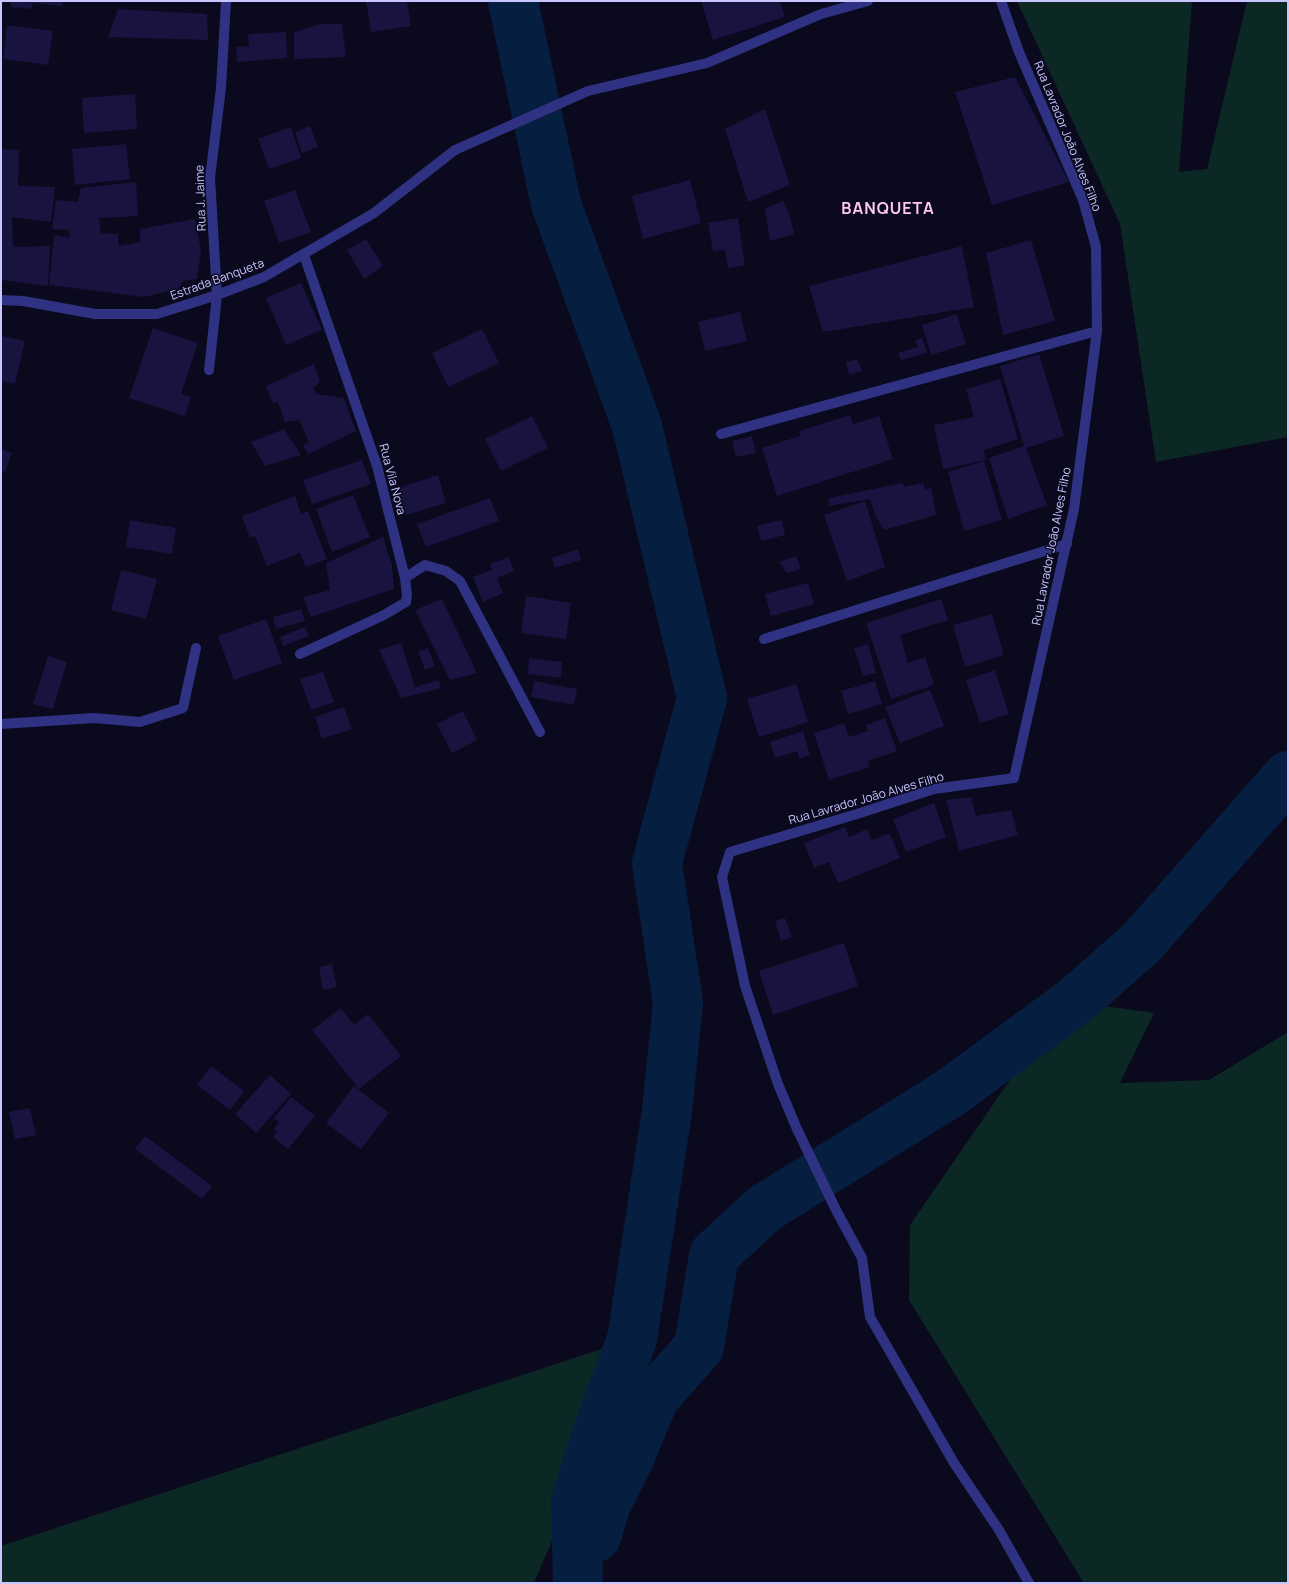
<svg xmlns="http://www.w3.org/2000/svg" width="1289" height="1584" font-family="Manrope,sans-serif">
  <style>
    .green { fill: #0c2825 }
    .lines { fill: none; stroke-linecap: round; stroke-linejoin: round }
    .river { stroke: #061f40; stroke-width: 50 }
    .building { fill: #191340 }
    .minor { stroke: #2f3282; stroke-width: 10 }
    .labels { text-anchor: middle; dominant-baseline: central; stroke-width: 3; stroke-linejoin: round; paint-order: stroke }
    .street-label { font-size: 12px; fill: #c8c6ff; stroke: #0b091d }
    .district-label { font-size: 16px; font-weight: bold; letter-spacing: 1px; fill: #ffc8ef; stroke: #0b091d }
  </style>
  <rect width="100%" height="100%" fill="#0b091d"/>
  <path class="green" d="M1017,1H1192L1179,172L1207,169L1247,1H1288V437L1156,462L1120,224Z
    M1083,1003L1154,1013L1120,1083L1209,1080L1288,1032V1583H1084L909,1300L910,1225L1041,1035Z
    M632,1339L595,1440L534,1583H1V1546Z"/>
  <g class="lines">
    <path class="river" d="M513,1L556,204L637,426L702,698L657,863L678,1003L667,1111L632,1339L595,1440L576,1501L578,1583
      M596,1537L606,1504L629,1458L654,1398L699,1347L714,1255L765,1208L950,1093L1074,1002L1141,943L1288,776"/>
  </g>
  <path class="building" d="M11,1H62V6L33,3L31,9L11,7Z
    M366,1H407L411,26L371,32Z
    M701,1H780L785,17L713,40Z
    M118,9L207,14L208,40L108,37Z
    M321,24H342L346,57L294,59V32Z
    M7,25L53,31L48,65L3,59Z
    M286,32L287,58L237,62L236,47L249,46L248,34Z
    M1015,77L1069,182L992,205L955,92Z
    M135,94L137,129L84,133L82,98Z
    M765,109L790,185L748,202L725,129Z
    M310,126L318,147L302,153L295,132Z
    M291,127L301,158L269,169L258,139Z
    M126,144L130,179L75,185L72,149Z
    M1,149L19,150L18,186L55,187L51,222L12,217L13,247L50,246L48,286L1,280Z
    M690,180L701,223L643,239L632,196Z
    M136,182L138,216L99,218L101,233L118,234L119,246L140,242V229L195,219L201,250L197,279L183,281L178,289L144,297L49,285L54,235L70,238L69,230L52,229L56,200L78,202L81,188Z
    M295,190L311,232L279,243L264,201Z
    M783,201L790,216L794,234L770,241L765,209Z
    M738,218L745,265L728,268L725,250L713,251L708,223Z
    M366,239L383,266L364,279L347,250Z
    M1031,240L1055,321L1003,335L986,253Z
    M962,246L974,307L823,332L809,286Z
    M301,283L322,330L286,345L266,298Z
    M740,312L747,341L705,351L698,322Z
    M957,314L966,344L931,355L922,325Z
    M153,328L198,343L181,394L191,397L185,416L129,398Z
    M482,329L499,363L448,387L432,353Z
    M2,336L25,341L15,384L1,381Z
    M922,337L927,353L901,360L898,353L918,347L915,341Z
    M1039,354L1064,436L1026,448L1047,505L1008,519L989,458L1024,446L1000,366Z
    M857,359L862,371L849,375L846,362Z
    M314,364L320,382L313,388L317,394L344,398L356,431L308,454L303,445L309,442L299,420L285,422L278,402L273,403L266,386Z
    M1000,379L1018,439L984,450L986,460L943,469L934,425L974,417L966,389Z
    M850,415L853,424L879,416L893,459L777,496L762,448L800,436L799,431Z
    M532,416L548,448L501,471L485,439Z
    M284,429L301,455L265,466L251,442Z
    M752,436L756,453L736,457L732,441Z
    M1,449L12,453L5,472L1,470Z
    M362,460L371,484L312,504L303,480Z
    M984,461L1002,520L964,531L948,472Z
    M438,475L446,503L406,515L398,488Z
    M903,483L904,487L924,483L925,490L931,487L936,515L884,530L875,515L870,499L828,506L829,498Z
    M353,495L370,537L332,552L316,509Z
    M295,496L301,514L308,511L327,559L306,567L300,553L267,566L255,536L250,538L242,516Z
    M490,498L499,521L426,547L417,524Z
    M865,501L885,567L847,581L824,515Z
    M130,520L176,528L172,554L126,547Z
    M782,520L785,535L761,541L757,526Z
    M383,537L392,565L394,589L311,617L303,597L330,590L326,563Z
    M578,549L581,560L555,568L552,558Z
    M796,556L801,569L787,573L779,562Z
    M509,557L514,571L497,578L503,593L483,602L473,577L492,570L490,564Z
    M121,570L157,579L146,619L111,610Z
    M808,583L814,604L771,616L765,594Z
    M526,596L571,603L566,639L521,633Z
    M442,599L477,673L450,680L415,610Z
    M941,599L948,620L900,635L908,663L925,657L934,685L891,699L866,623Z
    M301,609L305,621L276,629L273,617Z
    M992,614L1004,655L965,667L953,625Z
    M266,619L282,663L234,680L218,636Z
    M305,627L309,636L283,646L280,637Z
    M401,643L415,687L439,680L441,688L401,698L379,650Z
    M868,644L876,673L863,676L854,648Z
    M428,648L435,666L425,670L418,651Z
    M48,656L67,662L53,709L33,704Z
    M529,658L562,662L561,678L528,674Z
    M995,670L1009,714L980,723L966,680Z
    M323,672L334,702L311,710L300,679Z
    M534,681L577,689L574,705L531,697Z
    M875,681L882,704L848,714L841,691Z
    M796,684L808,722L759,737L747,699Z
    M930,690L944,726L900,743L885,707Z
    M344,707L352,729L322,739L315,717Z
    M463,711L477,740L452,753L437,724Z
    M885,718L897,751L868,761L870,767L829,780L814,733L844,723L849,737L868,731L866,725Z
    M803,731L810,755L799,759L797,751L775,758L770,742Z
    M971,797L976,816L1011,810L1018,835L959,851L946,800Z
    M934,803L946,837L906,852L893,819Z
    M845,827L849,837L867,829L872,840L890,833L900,858L838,883L829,862L814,868L804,843Z
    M785,918L792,937L781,941L775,921Z
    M844,943L858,986L773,1015L759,971Z
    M332,964L337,987L323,990L319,967Z
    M341,1008L354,1025L368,1014L401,1056L359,1089L312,1030Z
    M211,1066L244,1091L230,1110L197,1085Z
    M270,1075L291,1094L256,1133L235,1114Z
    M354,1086L389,1113L361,1149L326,1123Z
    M291,1097L315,1116L288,1149L273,1137L277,1132L274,1129L279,1122L274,1118Z
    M30,1108L36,1135L15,1139L9,1112Z
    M145,1136L212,1186L202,1199L135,1149Z"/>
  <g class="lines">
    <path class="minor" d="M1001,1L1019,52L1083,200L1096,247L1097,331L1074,509L1014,778L934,789L857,814L730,852L722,877L745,986L778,1084L797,1129L836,1210L862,1258L870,1317L954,1463L999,1530L1029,1583
      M1,300L23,301L95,314H157L217,295L264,277L374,213L455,150L588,91L707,63L821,14L868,1
      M209,370L217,295L210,178L221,88L226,1
      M721,434L1097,331
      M405,578L425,565L446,571L460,581L540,732
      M764,639L1067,544
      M300,654L384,615L406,602L407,595L405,578L377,466L304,255
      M1,724L94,718L140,722L183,708L196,648"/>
  </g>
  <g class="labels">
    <g class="street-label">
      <text transform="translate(1068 136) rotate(68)">Rua Lavrador João Alves Filho</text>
      <text transform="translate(200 198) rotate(-92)">Rua J. Jaime</text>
      <text transform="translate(217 279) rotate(-20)">Estrada Banqueta</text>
      <text transform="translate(393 479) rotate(75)">Rua Vila Nova</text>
      <text transform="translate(1051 546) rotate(-79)">Rua Lavrador João Alves Filho</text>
      <text transform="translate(866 798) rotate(-16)">Rua Lavrador João Alves Filho</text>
    </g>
    <g class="district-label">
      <text x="888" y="208">BANQUETA</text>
    </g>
  </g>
  <rect width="1289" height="1584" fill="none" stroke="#c8c6ff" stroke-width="4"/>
</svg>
